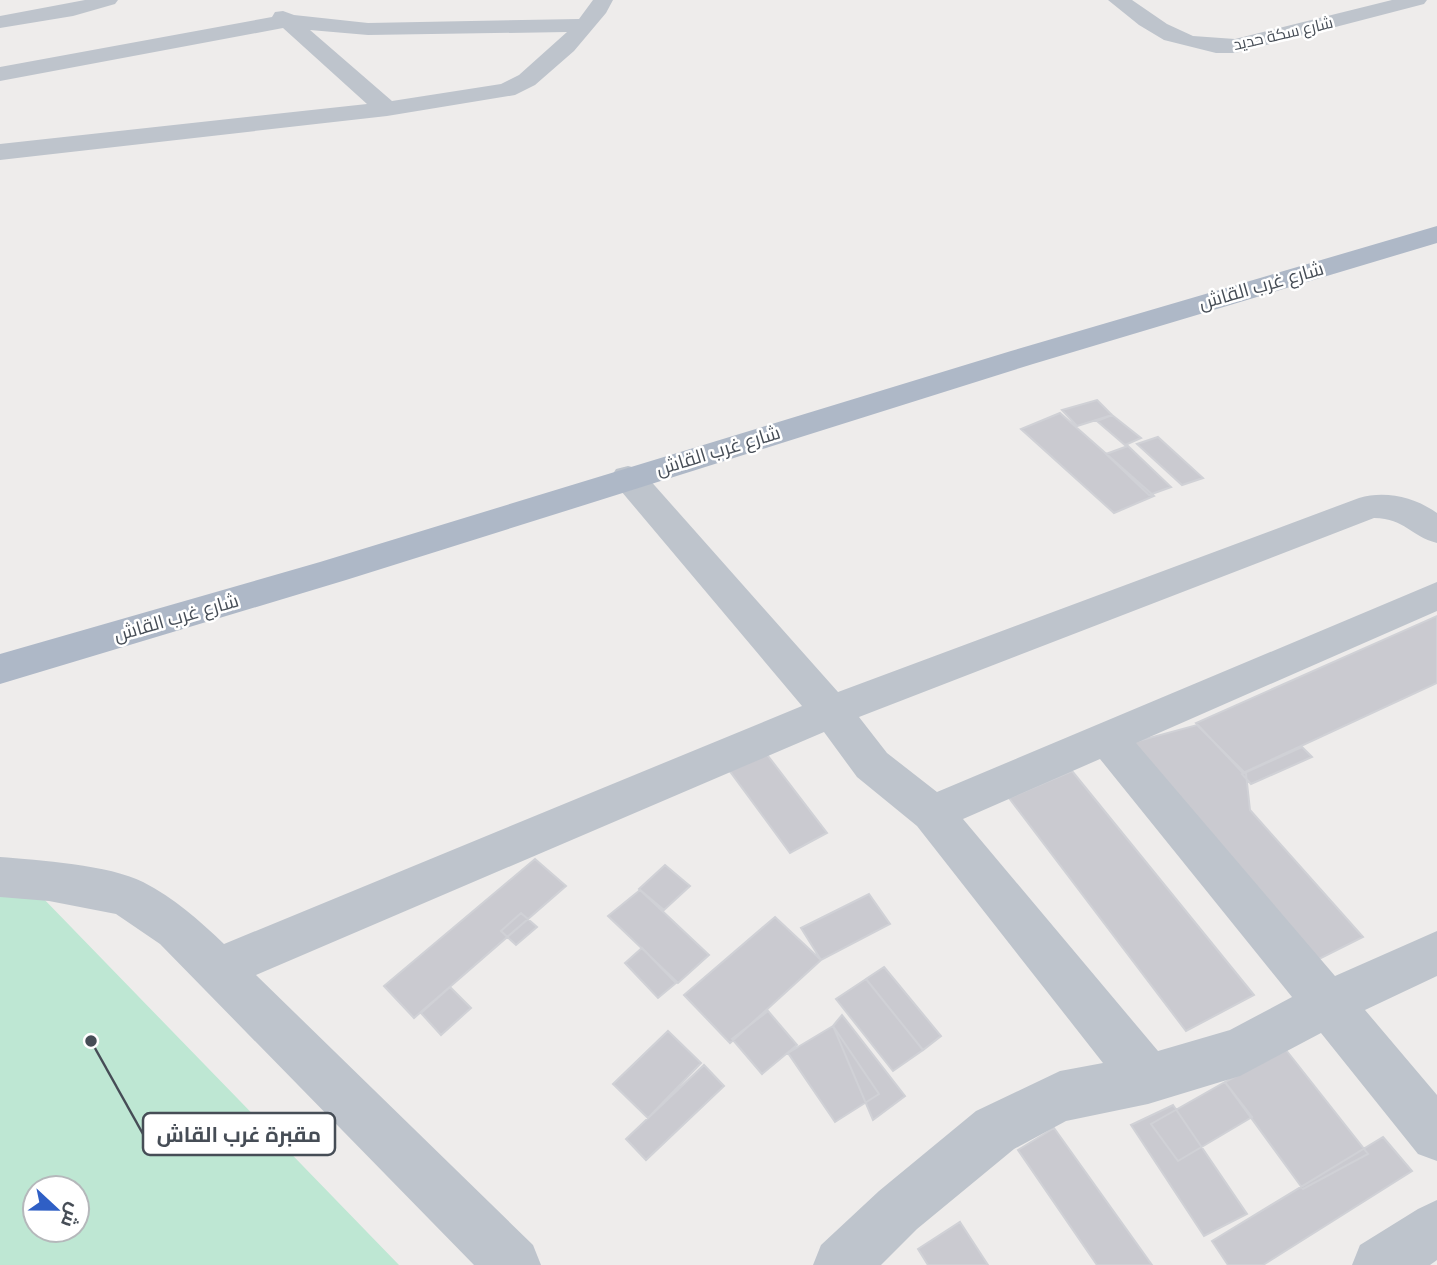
<svg xmlns="http://www.w3.org/2000/svg" width="1437" height="1265" font-family="'IBM Plex Sans',Cairo,sans-serif">
  <style>
    .green { fill: #bee7d3; fill-rule: evenodd }
    .building { fill: #cacad0; stroke: #d0d1d6; stroke-width: 2 }
    .lines { fill: none; stroke-linecap: round; stroke-linejoin: round }
    .minor { fill: #bec4cc; fill-rule: evenodd }
    .major { fill: #aeb8c7; fill-rule: evenodd }
    .labels { text-anchor: middle; dominant-baseline: central; stroke-width: 5; stroke-linejoin: round; paint-order: stroke }
    .far-street-label { font-size: 16px; fill: #464d56; stroke: #fff }
    .street-label { font-size: 19px; fill: #464d56; stroke: #fff }
    .leader { fill: none; stroke: #464d56; stroke-width: 2.5 }
    .callout-dot { fill: #464d56; stroke: #fff; stroke-width: 2.5 }
    .callout { fill: #fff; stroke: #464d56; stroke-width: 2.5 }
    .callout-label { font-size: 21px; text-anchor: middle; font-weight: bold; fill: #464d56 }
  </style>
  <rect width="100%" height="100%" fill="#eeeceb"/>
  <path class="green" d="M0,891L40,895L399,1265H0ZM35,1188H77V1230H35Z"/>
  <path class="building" d="M1097,400L1112,415L1077,426L1062,410Z
    M1060,413L1154,496L1114,513L1021,429Z
    M1112,415L1141,438L1125,445L1097,421Z
    M1158,437L1203,478L1182,485L1137,444Z
    M1128,446L1171,487L1149,495L1106,454Z
    M1437,616V683L1243,773L1196,723Z
    M1197,725L1246,774L1250,810L1363,937L1297,970L1112,748Z
    M1302,747L1312,757L1251,784L1242,774Z
    M765,752L827,833L790,853L729,770Z
    M1072,771L1254,995L1186,1031L1009,798Z
    M535,859L566,886L414,1018L384,986Z
    M665,865L690,886L664,910L639,889Z
    M640,890L709,955L678,983L608,916Z
    M869,894L890,924L821,960L801,928Z
    M521,913L537,927L516,945L501,931Z
    M775,917L821,960L730,1043L684,995Z
    M642,948L676,983L658,998L625,963Z
    M884,967L941,1036L923,1050L866,979Z
    M866,979L923,1050L893,1071L836,999Z
    M450,987L471,1008L441,1035L421,1013Z
    M768,1011L797,1045L762,1074L732,1039Z
    M842,1015L905,1096L873,1120L833,1026Z
    M833,1026L879,1094L835,1122L788,1053Z
    M668,1031L701,1063L648,1118L613,1084Z
    M1286,1050L1368,1154L1303,1189L1225,1082Z
    M704,1065L724,1086L646,1160L626,1139Z
    M1225,1082L1252,1117L1178,1161L1151,1124Z
    M1173,1105L1247,1214L1204,1236L1131,1125Z
    M1054,1128L1152,1265H1097L1018,1150Z
    M1383,1137L1412,1171L1263,1265H1228L1212,1241Z
    M960,1222L988,1265H928L918,1249Z"/>
  <g class="lines">
    <path class="minor" d="M85,0H118L115,4L73,16L0,28V16Z
      M593,0H613L606,13L574,51L535,85L515,95L387,116L0,160V144L367,104L283,28L0,81V67L272,17L275,12L283,11L294,15L368,23L579,19ZM310,30L368,35L567,32L519,75L501,84L392,101Z
      M1108,0H1132L1167,24L1193,36L1235,39L1392,0H1427L1424,4L1235,53H1216L1164,40L1139,25Z
      M628,466L640,469L838,692L1359,498C1385,490 1415,497 1437,513V543C1410,536 1406,519 1374,518L859,717L887,753L937,792L1437,582V611L1136,743L1335,976L1437,931V976L1365,1010L1437,1095V1161L1418,1154L1321,1033L1240,1076L1148,1104L1066,1121L1014,1149L917,1229L881,1265H813L821,1245L879,1191L976,1111L1060,1071L1103,1063L917,826L857,777L824,732L256,975L533,1245L541,1265H474L160,944L116,914L49,901L0,897V857C38,860 110,865 143,882C174,898 199,920 224,944L802,706L616,485L611,477L616,469ZM1100,759L1292,997L1230,1030L1158,1051L963,819Z
      M1437,1200V1260L1430,1265H1352L1360,1245L1418,1209Z"/>
    <path class="major" d="M1437,226V243L1033,364L346,580L0,684V654L320,562L1011,351Z"/>
  </g>
  <g class="labels">
    <g class="far-street-label">
      <text transform="translate(1283 33) rotate(-13)">شارع سكة حديد</text>
    </g>
    <g class="street-label">
      <text transform="translate(1261 285) rotate(-16)">شارع غرب القاش</text>
      <text transform="translate(718 450) rotate(-17)">شارع غرب القاش</text>
      <text transform="translate(176 617) rotate(-16)">شارع غرب القاش</text>
    </g>
  </g>
  <path class="leader" d="M91 1041L143 1134"/>
  <circle class="callout-dot" cx="91" cy="1041" r="7"/>
  <rect class="callout" x="143" y="1113" width="192" height="42" rx="7"/>
  <g class="callout-label">
    <text x="239" y="1142">مقبرة غرب القاش</text>
  </g>
  <g transform="translate(56 1209) rotate(112)"><circle r="33" fill="#ffffff" stroke="#b5b8bb" stroke-width="2"/>
  <path d="M0-5L12 26L0 18L-12 26Z" fill="#2f5fc5"/>
  <text y="-10" font-size="19" font-weight="bold" text-anchor="middle" fill="#464d56">ش</text>
  </g>
</svg>
